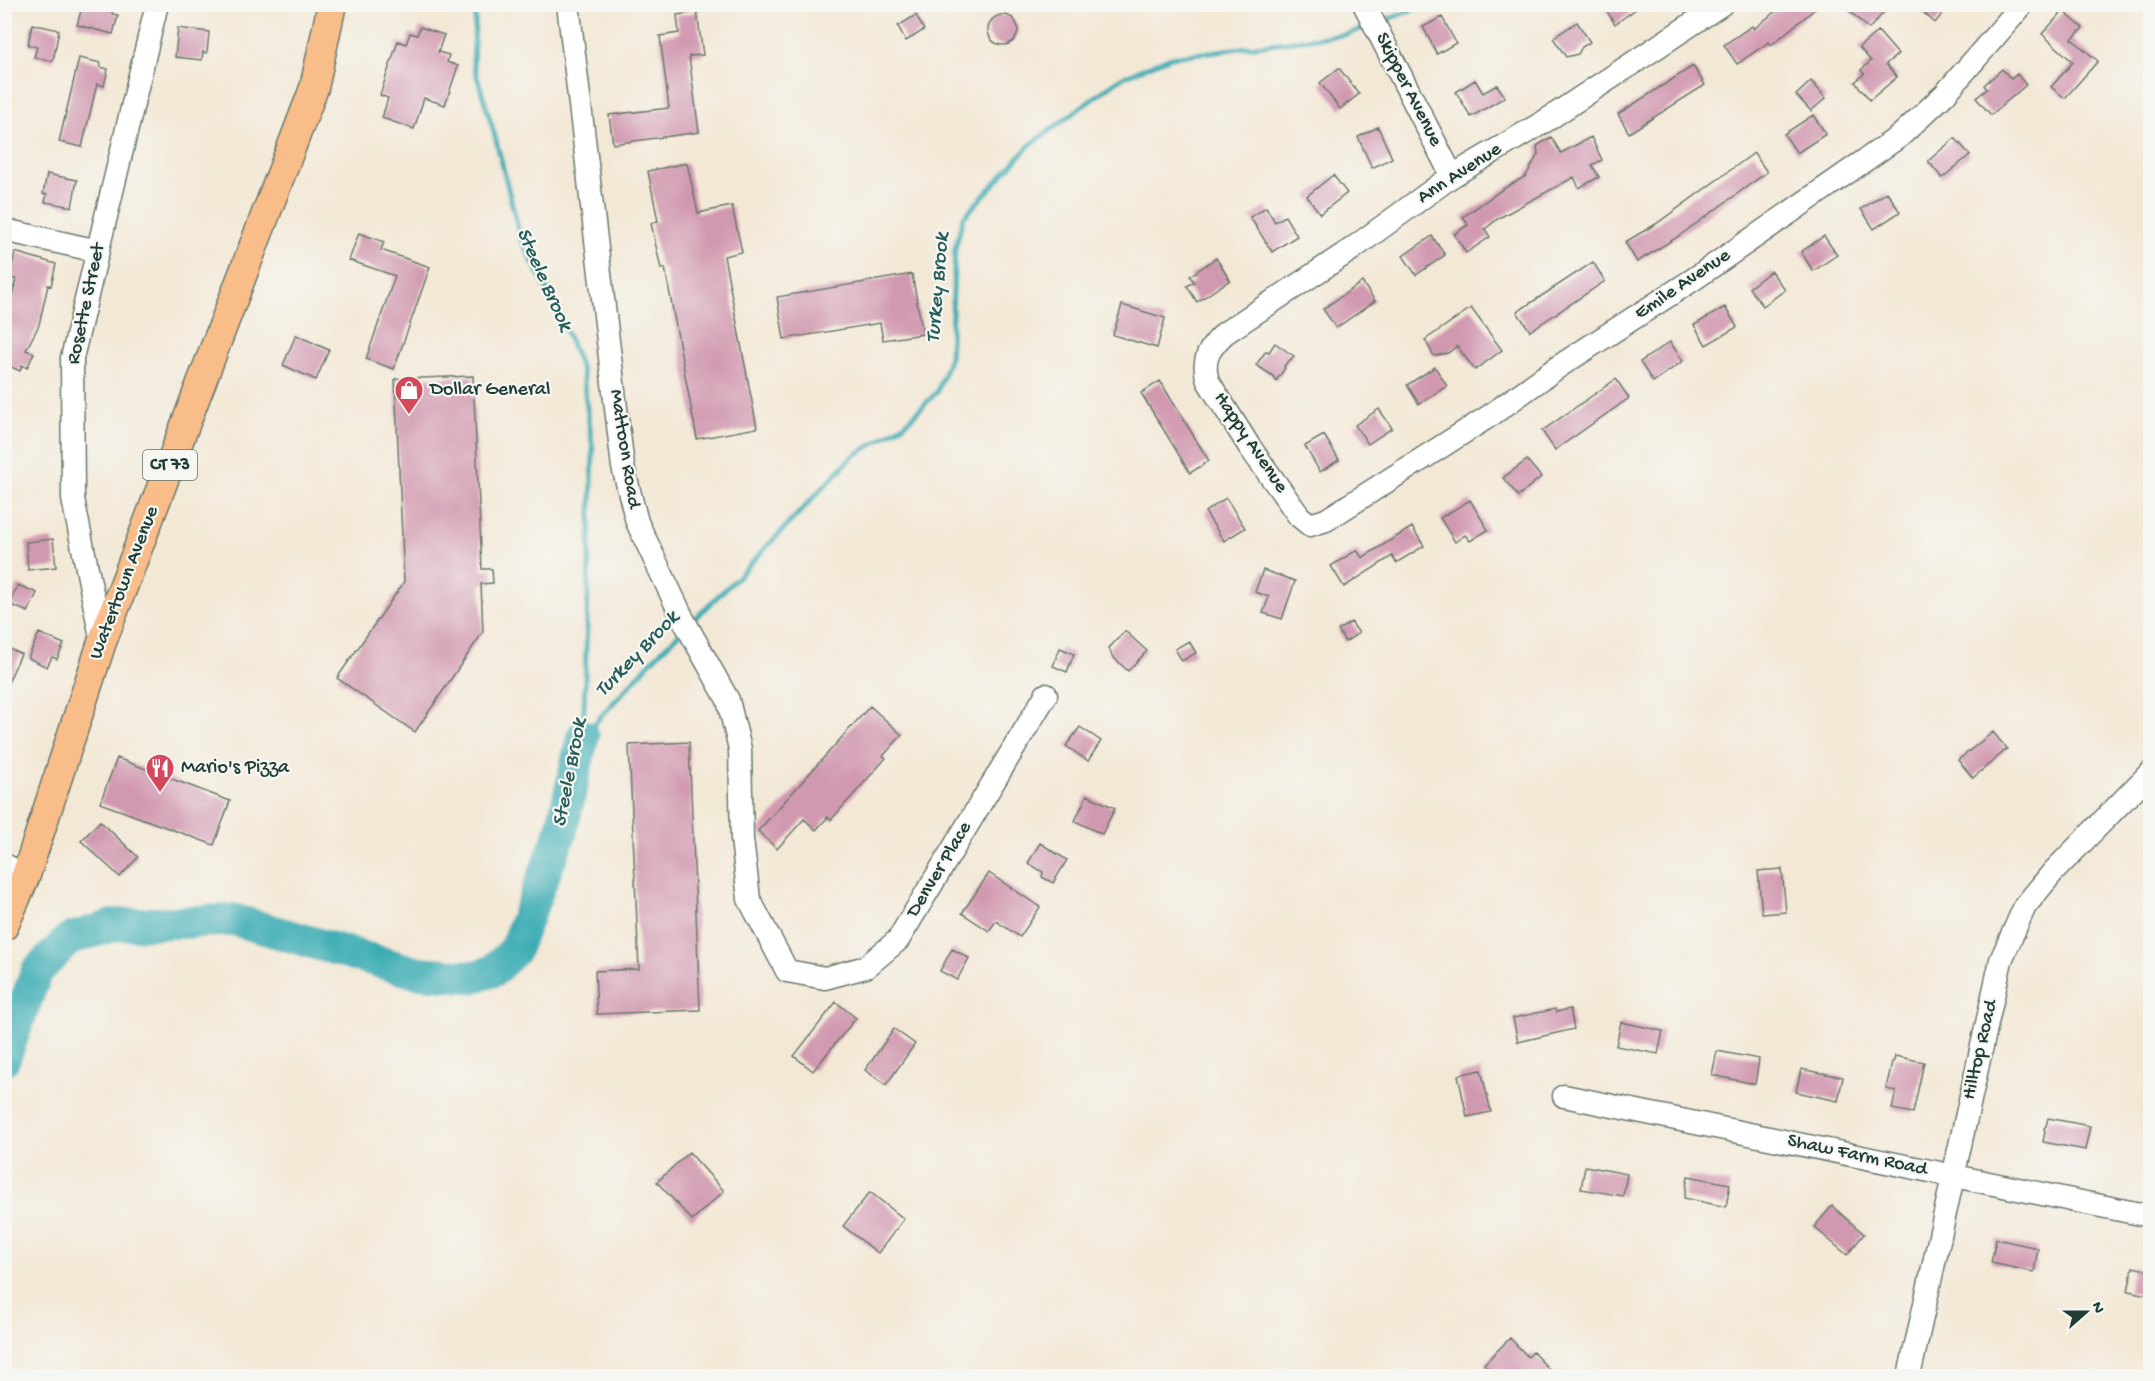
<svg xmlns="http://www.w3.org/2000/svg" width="2155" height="1381" font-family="'Gochi Hand',sans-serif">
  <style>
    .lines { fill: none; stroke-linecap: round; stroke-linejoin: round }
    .stream { stroke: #39abb3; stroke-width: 5 }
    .river { stroke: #39abb3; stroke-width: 33 }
    .building { fill: #d199b0 }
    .minor-casing { stroke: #69796d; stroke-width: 25 }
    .major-casing { stroke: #69796d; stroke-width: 31 }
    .minor { stroke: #fff; stroke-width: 22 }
    .major { stroke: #f8bd89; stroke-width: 28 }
    .labels { text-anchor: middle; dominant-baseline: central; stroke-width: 4.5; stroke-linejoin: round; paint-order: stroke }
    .shield { fill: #f6f6f2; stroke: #60746d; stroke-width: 1.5 }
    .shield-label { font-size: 18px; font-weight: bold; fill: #1f3d34 }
    .street-label { font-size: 20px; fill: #1f3d34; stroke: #f6f6f2 }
    .poi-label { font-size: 20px; fill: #1f3d34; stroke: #f6f6f2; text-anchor: start }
    .water-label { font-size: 21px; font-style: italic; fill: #275e5a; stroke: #f6f6f2 }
  </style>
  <rect width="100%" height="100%" fill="#f6f6f2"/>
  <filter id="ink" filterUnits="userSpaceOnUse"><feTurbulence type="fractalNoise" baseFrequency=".0167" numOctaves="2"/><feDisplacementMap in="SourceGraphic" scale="12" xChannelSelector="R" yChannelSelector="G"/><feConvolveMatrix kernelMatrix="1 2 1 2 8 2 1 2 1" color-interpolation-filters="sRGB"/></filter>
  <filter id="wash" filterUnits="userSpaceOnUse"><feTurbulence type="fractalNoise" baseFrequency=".008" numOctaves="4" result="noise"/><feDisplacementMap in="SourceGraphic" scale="24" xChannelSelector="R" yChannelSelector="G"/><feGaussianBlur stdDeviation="1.35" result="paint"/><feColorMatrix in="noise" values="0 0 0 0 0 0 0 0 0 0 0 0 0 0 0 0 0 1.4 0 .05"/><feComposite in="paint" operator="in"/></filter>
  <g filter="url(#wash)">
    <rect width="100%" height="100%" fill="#f3e8d6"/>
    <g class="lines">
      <path class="stream" d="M476,4L473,63L495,136L521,240L557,308L582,371L593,450L583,736
        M1378,23L1427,4
        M691,622L739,576L852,457L905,424L937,392L950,357L955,249L963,218L1030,145L1121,78L1171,57L1348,34L1370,26
        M583,736L659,653L682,631"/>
      <path class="river" d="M4,1059L37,971L69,939L115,925L235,920L414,972L473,977L493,971L514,951L561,832L583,736"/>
    </g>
    <g id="blocks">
      <path class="building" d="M83,4H115L112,14L118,15L113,34L77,25Z
        M1602,4H1643L1615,24Z
        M1784,4H1821L1771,45L1769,42L1737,64L1724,45L1752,26L1754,29Z
        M1842,4H1891L1869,29Z
        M1914,4H1950L1935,23Z
        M2063,11L2083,28L2072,39L2098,61L2065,98L2051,87L2073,62L2042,34Z
        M697,12L703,55L689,56L699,132L613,144L609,115L669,108L660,36L679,33L677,15Z
        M988 30a15 15 0 1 1 30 0a15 15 0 1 1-30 0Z
        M916,15L924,30L906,41L898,26Z
        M1442,17L1456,43L1437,54L1423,27Z
        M1577,22L1590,42L1582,47L1578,54L1566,57L1553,38Z
        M32,24L59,30L53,61L34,57L37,47L28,45Z
        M420,27L444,35L438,52L449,55L447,62L458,66L445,105L424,98L414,129L382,118L388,98L380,95L398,41L406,44L410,33L417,35Z
        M178,28L209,32L207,53L203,52L202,60L175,57Z
        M1878,31L1898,54L1886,64L1897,77L1870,100L1855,82L1864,74L1861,70L1871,61L1859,47Z
        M79,58L101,63L100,67L108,69L104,86L97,84L82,147L59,142Z
        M1693,66L1705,85L1629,133L1618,114Z
        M1339,68L1359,94L1340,109L1320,83Z
        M2002,69L2011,79L2017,74L2026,85L1991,115L1976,98L1987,89L1984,85Z
        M1475,80L1483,93L1497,85L1505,97L1471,117L1456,92Z
        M1811,81L1826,98L1811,111L1796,95Z
        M1813,115L1826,134L1797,153L1784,134Z
        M1378,127L1392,158L1372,168L1358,137Z
        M1551,137L1561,153L1591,137L1602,160L1592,165L1599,177L1579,188L1574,177L1499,218L1485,229L1490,237L1466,253L1454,234L1468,225L1463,217L1503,189L1526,176L1538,154L1537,146Z
        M1955,138L1970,155L1942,178L1928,161Z
        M1754,153L1767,172L1679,236L1637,262L1625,242L1656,224Z
        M687,163L698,213L732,206L742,252L724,256L757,428L697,439L665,268L661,269L651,223L658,221L648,171Z
        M47,174L77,180L72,207L45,202L47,194H43Z
        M1333,175L1347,193L1320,214L1307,196Z
        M1887,192L1900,212L1874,229L1861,209Z
        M1266,207L1275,222L1285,216L1297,236L1272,252L1250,217Z
        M359,233L384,242L381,250L430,267L394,369L366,359L395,276L349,260Z
        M1432,236L1445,255L1416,275L1403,256Z
        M1824,236L1837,255L1813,271L1801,252Z
        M15,252L56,264L51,286L48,285L39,325L26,350L34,353L27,368L22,365L20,371L4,364V326L16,279L9,278Z
        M1216,258L1230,280L1197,302L1187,286L1194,282L1190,276Z
        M1593,262L1605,281L1530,331L1517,312Z
        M1771,271L1785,290L1763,306L1749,288Z
        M912,274L923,334L883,340L880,323L784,339L777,297Z
        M1362,282L1375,301L1336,328L1323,309Z
        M1122,305L1165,318L1157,348L1113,335Z
        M1725,307L1737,327L1706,345L1694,325Z
        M1471,308L1502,350L1475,370L1457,346L1448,353L1434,356L1425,340Z
        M296,335L329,350L316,380L283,365Z
        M1670,342L1683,361L1653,382L1640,362Z
        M1275,343L1294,356L1284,366L1285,368L1276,381L1273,376L1256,365L1266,351L1269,352Z
        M1435,367L1447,386L1419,404L1407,385Z
        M473,376L482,569H492L493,583L481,584L483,632L415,732L337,678L404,582L395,379Z
        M1616,379L1629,398L1555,450L1542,431Z
        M1160,381L1209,461L1190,473L1141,393Z
        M1379,409L1392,428L1368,444L1355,425Z
        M1324,435L1339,460L1320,472L1305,446Z
        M1527,460L1541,477L1518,496L1503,478Z
        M1226,498L1245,528L1224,541L1205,512Z
        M1470,500L1488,530L1470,541L1465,535L1455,542L1440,518Z
        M1412,527L1424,546L1396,563L1392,556L1344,587L1331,566L1357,550L1362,558Z
        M53,539L56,567L28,570L26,542Z
        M1263,570L1295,581L1282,619L1263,613L1269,597L1255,592Z
        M18,585L37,593L28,612L9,604Z
        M1351,622L1359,633L1345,642L1338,630Z
        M1125,631L1147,651L1128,671L1112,656L1109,648Z
        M39,633L64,644L57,659L52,657L47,667L28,658Z
        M1189,641L1196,653L1182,661L1175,649Z
        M4,646L21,654L4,691Z
        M1060,648L1074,654L1067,672L1053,666Z
        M870,706L902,735L883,756L886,758L831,820L828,817L816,830L804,819L777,849L758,831Z
        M1080,727L1101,741L1088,761L1066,746Z
        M1993,732L2007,749L1973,778L1958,760Z
        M689,742L700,1010L597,1014L595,971L639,969L629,745Z
        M117,758L230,801L214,845L100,803Z
        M1087,795L1115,808L1102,834L1075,821Z
        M100,821L138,857L120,877L81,841Z
        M1040,843L1067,860L1053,883L1042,877L1043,872L1028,863Z
        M1782,869L1786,912L1762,914L1758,871Z
        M989,873L1040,907L1020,937L996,921L989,931L962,913Z
        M952,949L969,958L957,980L940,971Z
        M836,1002L856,1018L813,1071L794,1056Z
        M1555,1009L1556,1012L1570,1009L1574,1029L1518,1042L1513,1018Z
        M1621,1022L1663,1031L1658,1054L1616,1046Z
        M894,1029L915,1044L886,1085L865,1070Z
        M1717,1051L1759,1059L1755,1084L1712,1075Z
        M1895,1056L1924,1062L1913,1113L1892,1109L1896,1091L1886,1089L1892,1062L1894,1061Z
        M1801,1069L1843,1077L1838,1101L1796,1092Z
        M1481,1070L1491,1112L1467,1117L1458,1075Z
        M2048,1118L2090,1126L2085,1150L2043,1142L2045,1132L2044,1128L2046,1126Z
        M689,1152L724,1191L692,1220L657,1182Z
        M1585,1166L1627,1174L1623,1196L1581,1189Z
        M1688,1176L1730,1184L1726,1207L1684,1198Z
        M870,1192L904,1219L878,1253L843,1226Z
        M1832,1206L1864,1234L1847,1255L1814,1227Z
        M1996,1239L2038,1248L2034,1272L1991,1263Z
        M2133,1267L2151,1271V1296L2128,1291Z
        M1510,1338L1528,1357L1533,1352L1556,1377H1496L1484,1364Z"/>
    </g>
  </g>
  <g filter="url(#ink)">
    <use href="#blocks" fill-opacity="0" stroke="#69796d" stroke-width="1.5"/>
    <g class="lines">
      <g class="minor-casing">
        <path id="minor" d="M568,4L623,467L637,522L683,619L728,700L740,749L742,839L749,899L787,971L825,978L866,967L898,940L1046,695
          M1364,4L1452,176
          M1722,4L1547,120L1452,176L1352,249L1225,333C1210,347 1201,360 1208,381L1249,446L1299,516L1310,525L1326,520L1491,415L1558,367L1694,279L1900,136L1944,95L2023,4
          M4,230L98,251
          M102,642L73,499L72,358L157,4
          M4,865L26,875
          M1564,1096L2150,1216
          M1909,1376L2001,960L2025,906L2053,872L2150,773"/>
      </g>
      <g class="major-casing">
        <path id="major" d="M4,926L26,875L102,642L314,88L332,4"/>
      </g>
      <use href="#minor" class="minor"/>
      <use href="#major" class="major"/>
    </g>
  </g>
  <defs>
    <g id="shop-pin" transform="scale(1.5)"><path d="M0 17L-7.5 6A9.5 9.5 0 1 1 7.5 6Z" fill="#d1495b" stroke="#f6f6f2"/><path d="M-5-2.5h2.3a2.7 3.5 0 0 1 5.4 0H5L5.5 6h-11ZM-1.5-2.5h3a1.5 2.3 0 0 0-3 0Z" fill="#fff"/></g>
    <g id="restaurant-pin" transform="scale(1.5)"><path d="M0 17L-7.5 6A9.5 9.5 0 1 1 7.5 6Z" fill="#d1495b" stroke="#f6f6f2"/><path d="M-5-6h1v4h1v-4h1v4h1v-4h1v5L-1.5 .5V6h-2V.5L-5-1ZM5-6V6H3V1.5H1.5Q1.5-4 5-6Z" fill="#fff"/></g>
  </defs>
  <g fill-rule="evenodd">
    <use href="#shop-pin" x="409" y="390"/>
    <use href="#restaurant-pin" x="160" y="768"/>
  </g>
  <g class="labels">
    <rect class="shield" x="143" y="450" width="54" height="30" rx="4.5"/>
    <g class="shield-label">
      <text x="170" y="465">CT 73</text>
    </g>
    <g class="street-label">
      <text transform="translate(1408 90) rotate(63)">Skipper Avenue</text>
      <text transform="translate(1460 174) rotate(-33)">Ann Avenue</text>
      <text transform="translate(1683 285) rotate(-34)">Emile Avenue</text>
      <text transform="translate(87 304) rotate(-78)">Rosette Street</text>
      <text transform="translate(1250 443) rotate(56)">Happy Avenue</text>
      <text transform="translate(624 449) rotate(81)">Mattoon Road</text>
      <text transform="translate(125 583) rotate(-69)">Watertown Avenue</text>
      <text transform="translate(940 870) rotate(-59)">Denver Place</text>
      <text transform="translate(1981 1050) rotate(-77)">Hilltop Road</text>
      <text transform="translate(1857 1156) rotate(12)">Shaw Farm Road</text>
    </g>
    <g class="poi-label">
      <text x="430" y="390">Dollar General</text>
      <text x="181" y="768">Mario's Pizza</text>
    </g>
    <g class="water-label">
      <text transform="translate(543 280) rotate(66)">Steele Brook</text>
      <text transform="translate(939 288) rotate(-85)">Turkey Brook</text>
      <text transform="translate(638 655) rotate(-46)">Turkey Brook</text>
      <text transform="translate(571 773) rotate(-79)">Steele Brook</text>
    </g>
  </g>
  <rect width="2155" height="1381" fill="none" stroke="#f6f6f2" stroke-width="24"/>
  <g transform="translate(2086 1312) rotate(69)" stroke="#f6f6f2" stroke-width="4.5" paint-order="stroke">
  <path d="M0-4.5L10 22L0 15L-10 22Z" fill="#1f3d34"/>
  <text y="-9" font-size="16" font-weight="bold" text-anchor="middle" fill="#1f3d34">N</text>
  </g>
</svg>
